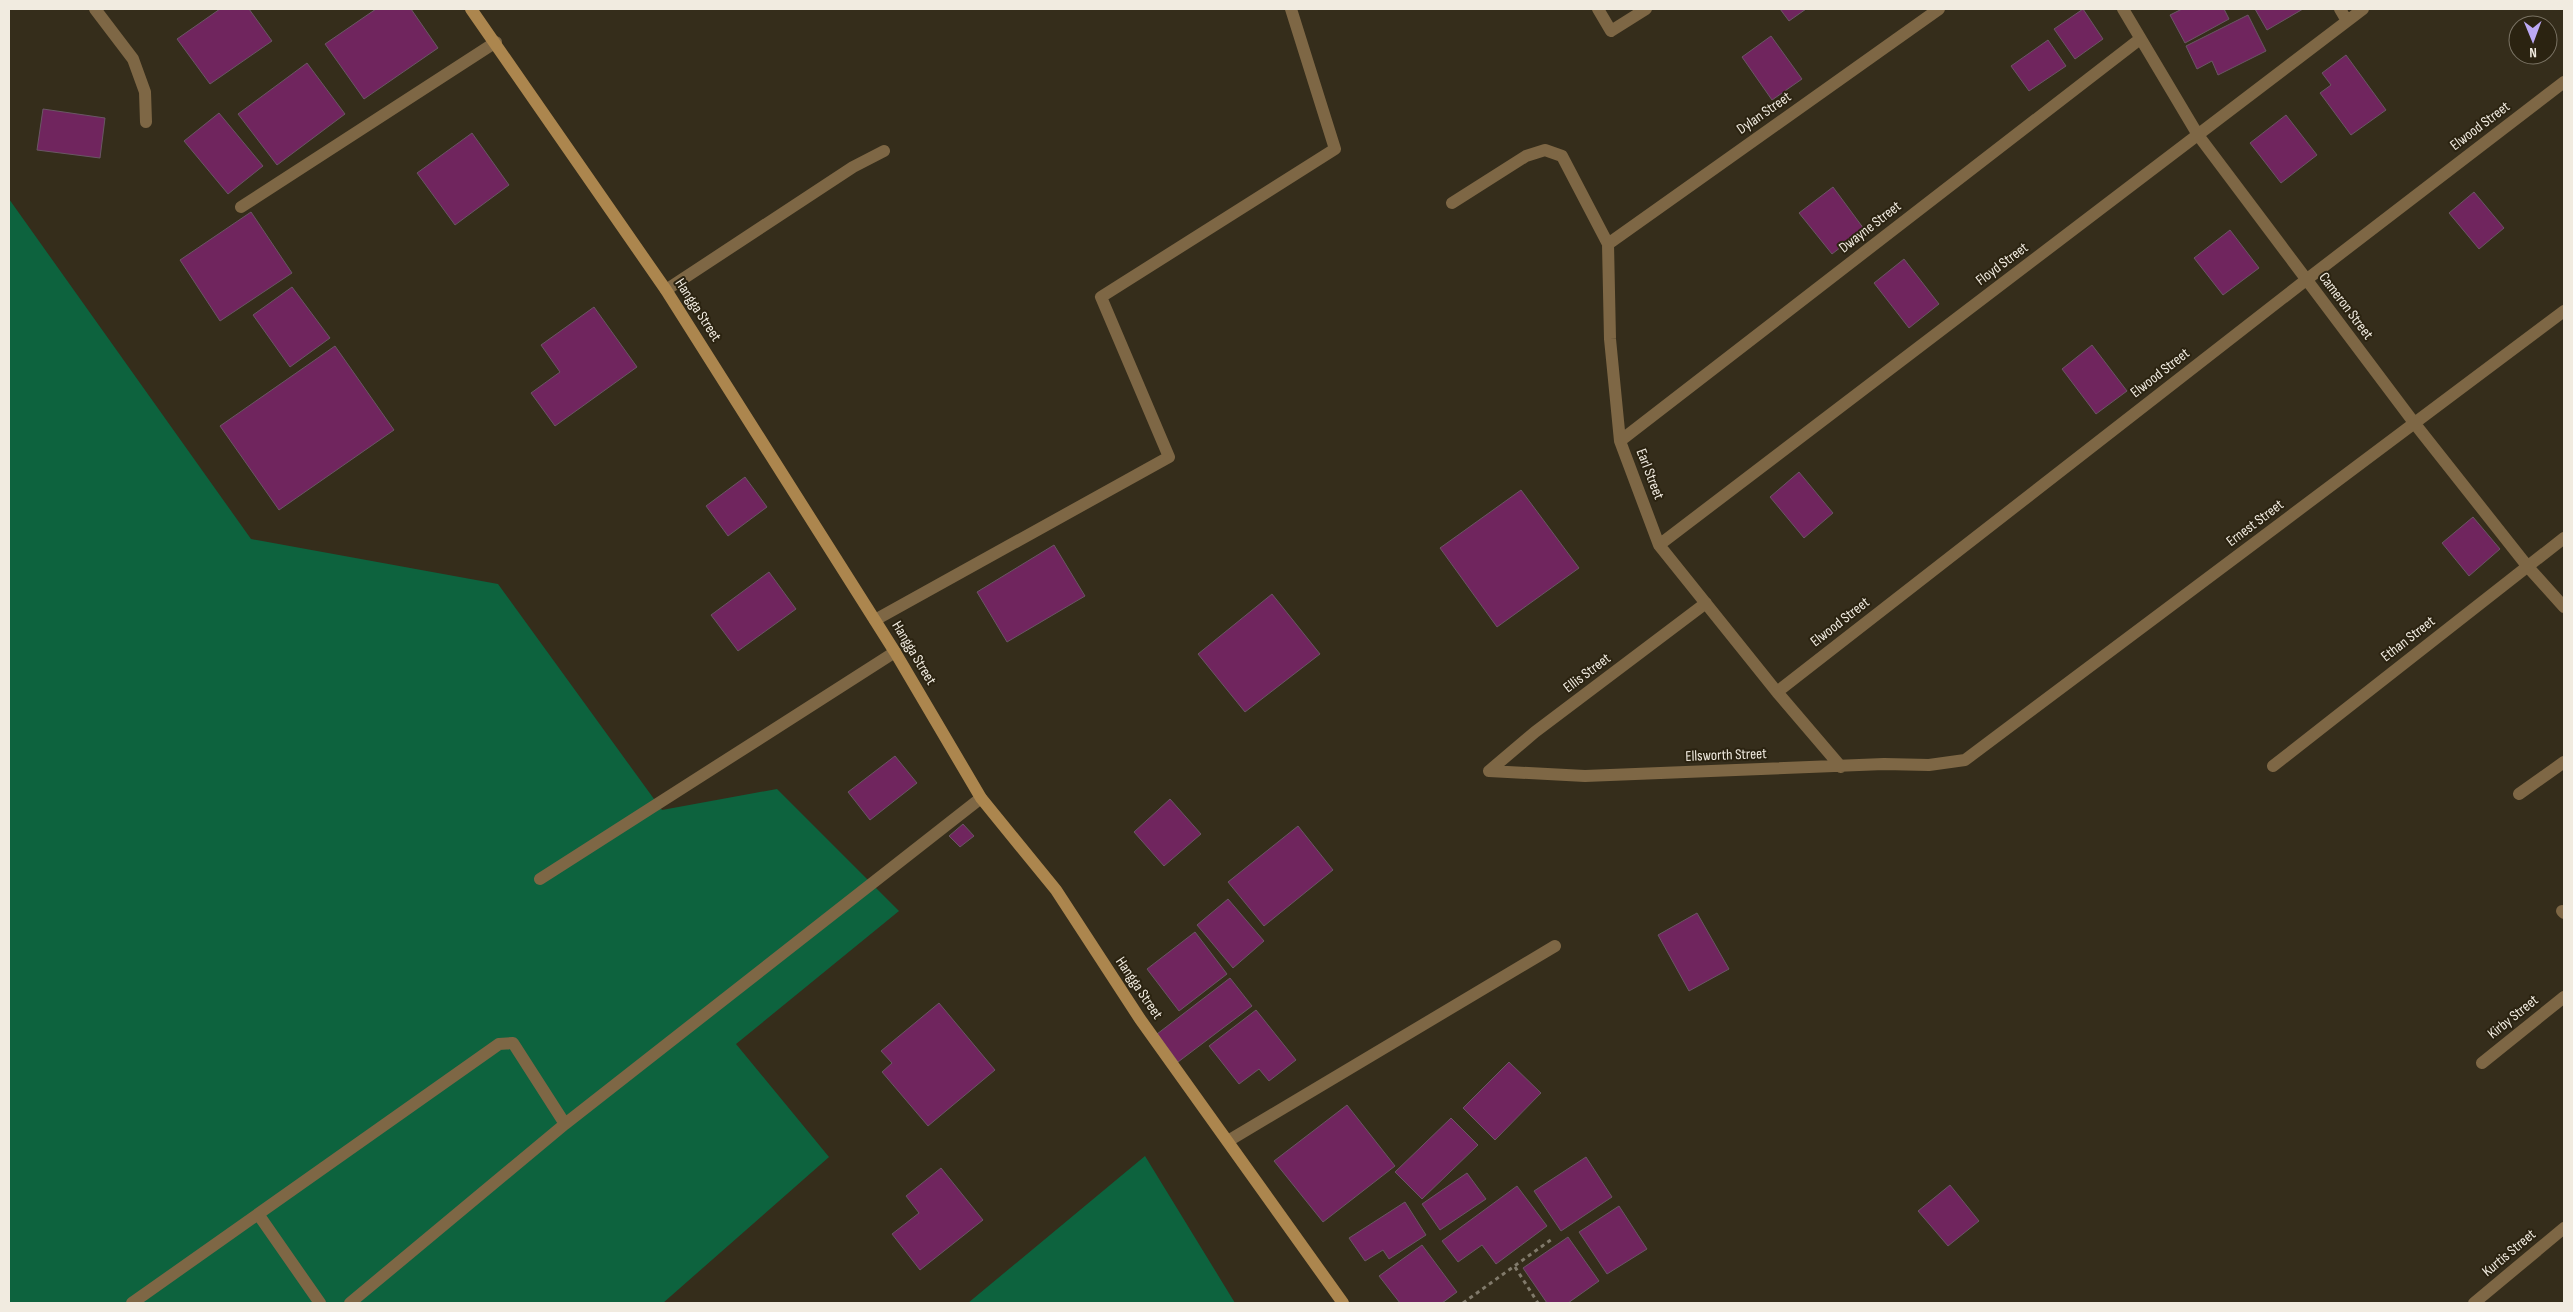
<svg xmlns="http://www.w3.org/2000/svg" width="2573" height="1312" font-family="'Sofia Sans Condensed',sans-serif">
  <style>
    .green { fill: #0d633e }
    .building { fill: #70255e; stroke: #6a5764 }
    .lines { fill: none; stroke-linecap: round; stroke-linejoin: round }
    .path { stroke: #817a6b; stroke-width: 3; stroke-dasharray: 4 4; stroke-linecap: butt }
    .lane { stroke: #7e6745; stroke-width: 12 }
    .street { stroke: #7e6745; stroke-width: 12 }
    .secondary { stroke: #ac864e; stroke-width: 12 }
    .labels { text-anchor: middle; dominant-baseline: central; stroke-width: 4; stroke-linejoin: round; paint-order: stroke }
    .street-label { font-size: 15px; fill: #f1ebe0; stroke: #2b2311 }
  </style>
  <rect width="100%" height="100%" fill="#352d1b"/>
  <path class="green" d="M9,199L251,539L498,584L662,810L777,789L899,911L736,1044L829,1157L663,1303H9Z
    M1145,1156L1235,1303H968Z"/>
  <path class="building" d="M220,9H249L272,41L210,84L177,39Z
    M376,9H411L438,48L364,99L325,44Z
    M1780,9H1806L1789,21Z
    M2083,9L2103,39L2075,59L2054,29Z
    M2182,9H2224L2229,19L2185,43L2170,15Z
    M2255,9H2303L2267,30Z
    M2248,15L2266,51L2218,75L2212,61L2197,69L2186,46Z
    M1771,36L1802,79L1772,100L1742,57Z
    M2048,40L2066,66L2029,91L2011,66Z
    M2346,55L2386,110L2351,135L2320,93L2331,85L2322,73Z
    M307,63L345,114L277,165L238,114Z
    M43,109L105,118L100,158L37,150Z
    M219,113L263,166L228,194L184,141Z
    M2286,115L2317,155L2281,183L2250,143Z
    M472,133L509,185L455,225L417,173Z
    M1833,187L1864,229L1832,254L1799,213Z
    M2474,192L2504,228L2479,249L2449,213Z
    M251,212L292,273L220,321L180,260Z
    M2230,230L2259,268L2223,295L2194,258Z
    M1904,259L1939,304L1909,328L1874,283Z
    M292,287L330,338L290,367L253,315Z
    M594,307L637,367L555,426L531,393L560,372L541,345Z
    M2092,345L2127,391L2096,414L2062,369Z
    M335,346L394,430L279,510L220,426Z
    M1799,472L1833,513L1804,538L1770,497Z
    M745,477L767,507L728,536L706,506Z
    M1521,490L1579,568L1497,627L1440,548Z
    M2473,517L2500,549L2469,576L2442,543Z
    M1054,545L1085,596L1007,642L977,592Z
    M769,572L796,609L738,651L711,615Z
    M1272,594L1320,654L1245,712L1198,654Z
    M895,756L917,783L870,820L848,792Z
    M1170,799L1201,834L1164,866L1134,832Z
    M963,824L974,836L960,847L949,836Z
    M1298,826L1333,870L1264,926L1228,882Z
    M1228,899L1264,941L1233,968L1197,925Z
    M1697,913L1729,969L1689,991L1658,935Z
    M1195,932L1227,974L1179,1011L1147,969Z
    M1230,978L1252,1006L1178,1062L1157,1034Z
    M939,1003L995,1070L928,1126L882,1072L892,1063L881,1051Z
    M1256,1010L1296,1060L1269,1081L1259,1069L1239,1084L1209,1046Z
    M1509,1062L1541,1093L1495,1140L1463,1108Z
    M1347,1105L1395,1166L1323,1222L1274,1161Z
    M1451,1118L1478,1145L1422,1199L1395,1172Z
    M1586,1157L1612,1197L1561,1231L1534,1191Z
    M941,1168L983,1220L920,1270L892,1234L919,1213L906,1196Z
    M1467,1173L1486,1199L1440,1230L1422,1204Z
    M1950,1185L1979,1221L1948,1246L1918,1211Z
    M1517,1186L1547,1226L1496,1264L1482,1245L1458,1262L1442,1241Z
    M1405,1202L1426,1235L1389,1259L1383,1250L1365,1261L1349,1238Z
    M1619,1206L1647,1249L1607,1274L1579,1232Z
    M1568,1237L1599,1281L1568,1303H1547L1523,1268Z
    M1422,1245L1457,1292L1442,1303H1400L1379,1276Z"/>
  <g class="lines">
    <path class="path" d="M1515,1267L1538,1303
      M1463,1303L1552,1239"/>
    <path class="lane" d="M241,207L496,42
      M666,290L853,167L884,151
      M1228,1141L1555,946"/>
    <path class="street" d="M95,9L133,59L145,92L146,122
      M1598,9L1611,31L1646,9
      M2123,9L2198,135L2415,424L2528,567L2564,607
      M2340,9L2347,21
      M1452,203L1526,156L1545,150L1562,156L1608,244L1610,339L1620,441L1659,545L1777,692L1841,767
      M1608,244L1939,9
      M1620,441L2140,39
      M1659,545L2363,9
      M875,620L1169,457L1101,297L1335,149L1291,9
      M1777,692L2306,280L2564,82
      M2273,766L2564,538
      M1489,771L1585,776L1884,764L1929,765L1965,760L2564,311
      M1489,771L1535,732L1706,603
      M2519,794L2564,762
      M540,879L895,652
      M2562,911L2564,913
      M2482,1063L2564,997
      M258,1214L320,1303
      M132,1303L499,1044L513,1043L565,1124
      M350,1303L565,1124L981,798
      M2474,1303L2564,1228"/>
    <path class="secondary" d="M471,9L666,290L895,652L981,798L1056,890L1140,1019L1343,1303"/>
  </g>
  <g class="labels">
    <g class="street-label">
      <text transform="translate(1764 113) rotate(-35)">Dylan Street</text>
      <text transform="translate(2480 126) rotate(-37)">Elwood Street</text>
      <text transform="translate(1870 227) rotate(-38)">Dwayne Street</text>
      <text transform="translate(2002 264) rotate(-37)">Floyd Street</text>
      <text transform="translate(2346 306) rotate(53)">Cameron Street</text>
      <text transform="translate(698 310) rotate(57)">Hangga Street</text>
      <text transform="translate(2160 373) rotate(-38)">Elwood Street</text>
      <text transform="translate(1650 474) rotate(69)">Earl Street</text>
      <text transform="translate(2255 523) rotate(-37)">Ernest Street</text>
      <text transform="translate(1840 622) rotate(-38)">Elwood Street</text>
      <text transform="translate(2408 639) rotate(-38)">Ethan Street</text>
      <text transform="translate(914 653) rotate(59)">Hangga Street</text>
      <text transform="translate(1587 673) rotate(-37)">Ellis Street</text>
      <text transform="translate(1726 755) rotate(-2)">Ellsworth Street</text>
      <text transform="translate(1139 988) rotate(56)">Hangga Street</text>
      <text transform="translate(2513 1017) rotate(-39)">Kirby Street</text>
      <text transform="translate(2509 1253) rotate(-40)">Kurtis Street</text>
    </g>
  </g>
  <rect width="2573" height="1312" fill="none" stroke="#f1ebe0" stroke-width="20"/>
  <g transform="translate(2533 40) rotate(179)"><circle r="24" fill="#2b2311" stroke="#7a7364"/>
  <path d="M0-4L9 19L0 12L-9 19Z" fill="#bca9f5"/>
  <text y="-8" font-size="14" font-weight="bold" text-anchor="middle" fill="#f1ebe0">N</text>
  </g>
</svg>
